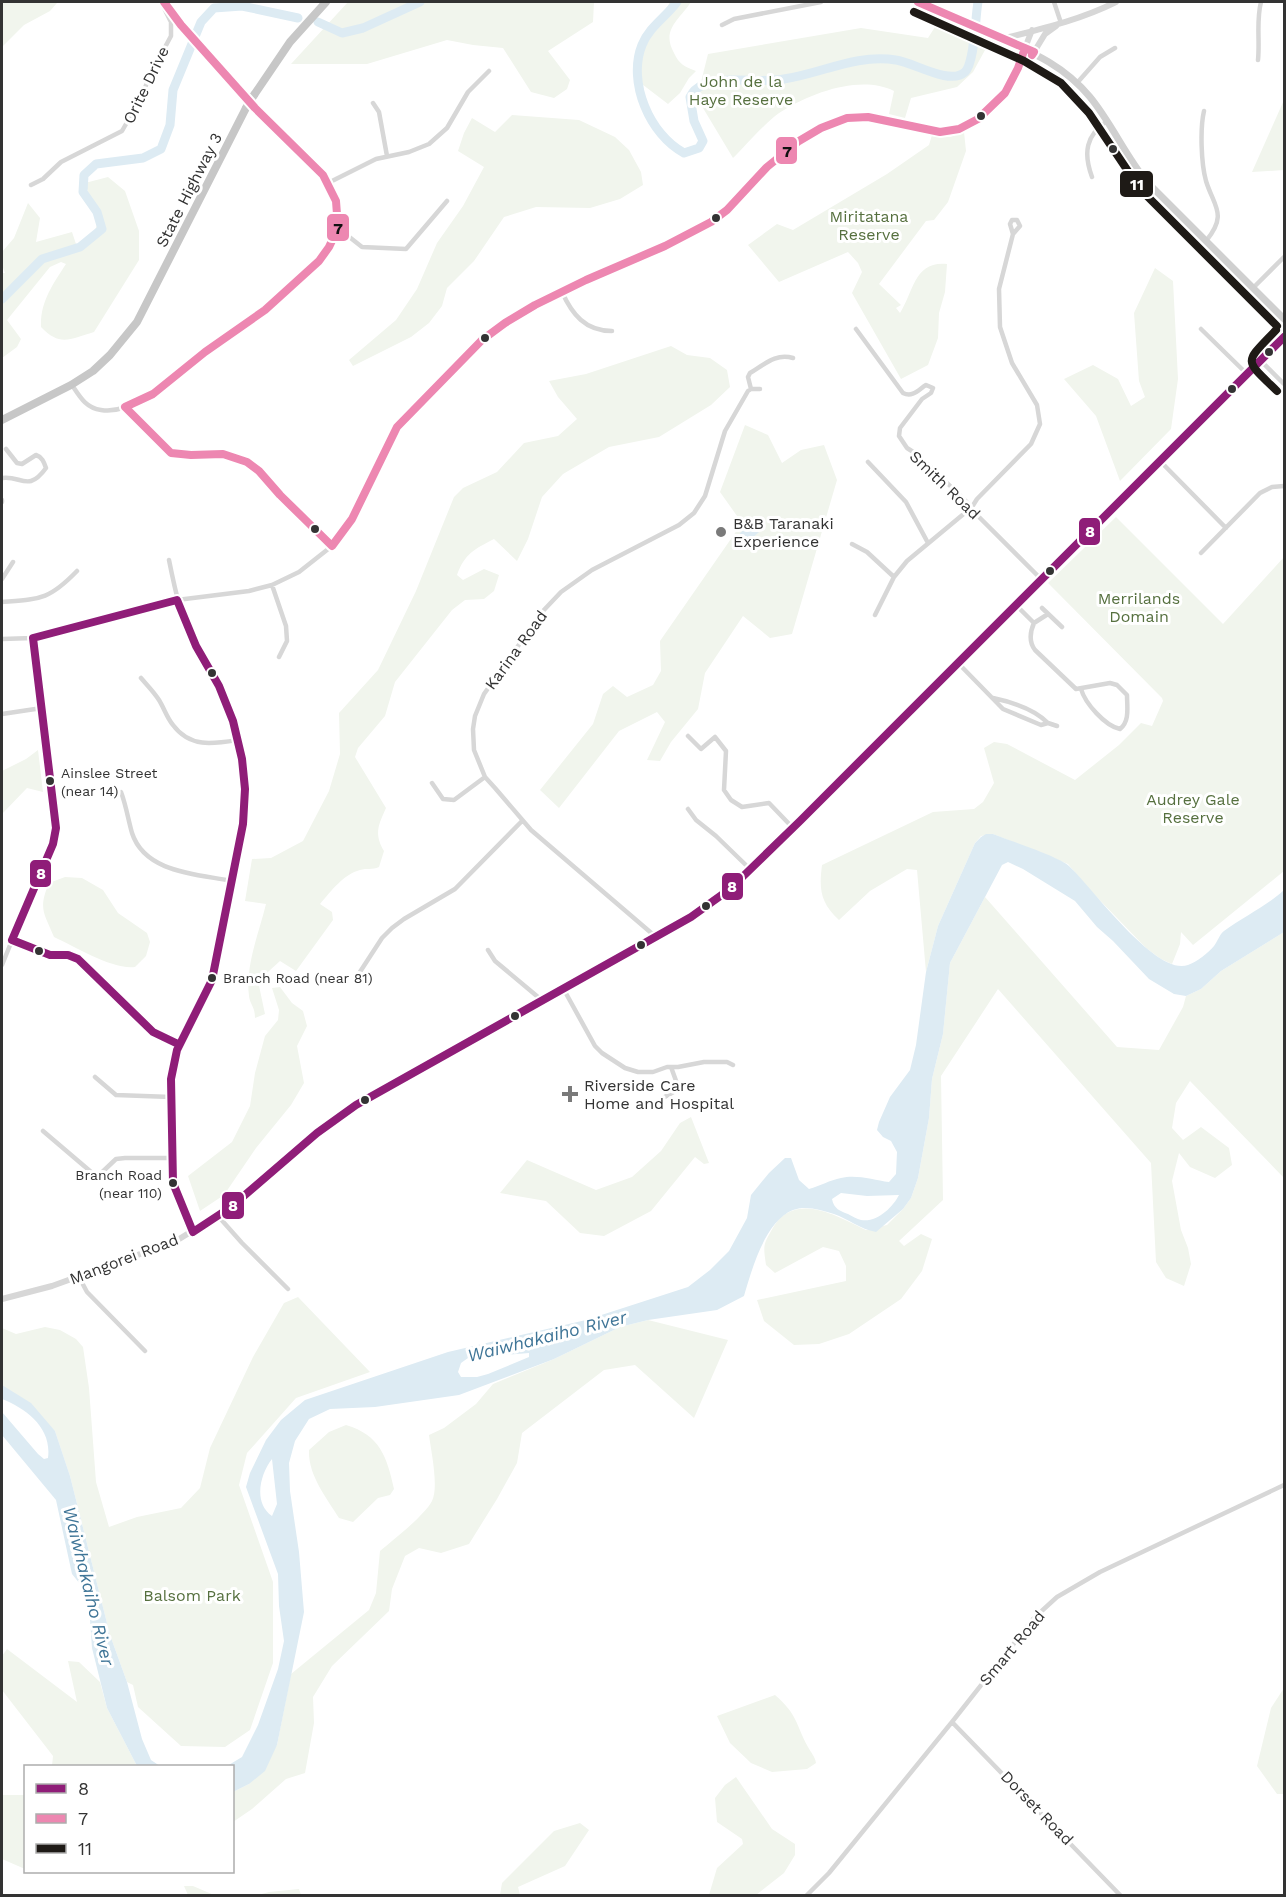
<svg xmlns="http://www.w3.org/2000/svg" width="1286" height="1897" font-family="'Work Sans',sans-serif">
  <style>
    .green { fill: #f1f5ed }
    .water { fill: #ddebf3; fill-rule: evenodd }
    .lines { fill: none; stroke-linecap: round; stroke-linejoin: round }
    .river { stroke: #ddebf3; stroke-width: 9 }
    .minor { stroke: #d7d7d7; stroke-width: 4.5 }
    .tertiary { stroke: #d7d7d7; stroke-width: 6 }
    .secondary { stroke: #d0d0d0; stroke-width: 7 }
    .trunk { stroke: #c7c7c7; stroke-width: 8 }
    .trunk-bridge { stroke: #c7c7c7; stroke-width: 8 }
    .bus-1-casing { stroke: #fff; stroke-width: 12 }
    .bus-2-casing { stroke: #fff; stroke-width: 12 }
    .bus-3-casing { stroke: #fff; stroke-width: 12 }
    .bus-1 { stroke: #8f1d78; stroke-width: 8 }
    .bus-2 { stroke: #ed87b1; stroke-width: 8 }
    .bus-3 { stroke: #1e1a16; stroke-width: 8 }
    .bus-dot { fill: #333; stroke: #fff; stroke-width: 2 }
    .poi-dot { fill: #7a7a7a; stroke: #fff; stroke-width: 2 }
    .labels { text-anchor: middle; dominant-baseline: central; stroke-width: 6; stroke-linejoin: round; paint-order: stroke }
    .bus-label { font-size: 14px; fill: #333; stroke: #fff; text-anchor: start }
    .park-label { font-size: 16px; fill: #56703f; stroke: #fff }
    .street-label { font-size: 16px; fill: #333; stroke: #fff }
    .poi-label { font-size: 16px; fill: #333; stroke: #fff; text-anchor: start }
    .water-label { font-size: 18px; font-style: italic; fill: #3f7597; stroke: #fff }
    .line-badge { stroke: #fff; stroke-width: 2 }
    .badge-label { font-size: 16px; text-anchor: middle; font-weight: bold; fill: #fff }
    .pale-badge-label { font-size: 16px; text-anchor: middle; font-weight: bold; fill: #111 }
  </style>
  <rect width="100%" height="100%" fill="#fff"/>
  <path class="green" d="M2,2H57V3L50,11L24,25L2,47Z
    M348,2H594L593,22L548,51L570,80L567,89L554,98L531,92L503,48L473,45L447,40L367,64H291Z
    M670,2H691C679,20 661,30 674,53C679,64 685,67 696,71L689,78L680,93L668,104L634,78L646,43Z
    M940,19L990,41L973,72L957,87L911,98L905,118L889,114L894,91C861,75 814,92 784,110C768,119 747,144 733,158L703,108L698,94L708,54L861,28L928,38Z
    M1284,100V170L1252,172Z
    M512,115L579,120L615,137L629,150L641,172L643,185L620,199L590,208L536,207L504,217L474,261L447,288L442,306L429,323L411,337L353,366L349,360L396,320L417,289L437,243L463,206L484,167L458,151L464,133L472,118L495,132Z
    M964,132L966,151L948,202L934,220L926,221L879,284L901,305L896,308L900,313C914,291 914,261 947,264L945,292L939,313L938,338L928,365L901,379L852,293L862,272L858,263L848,252L779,282L748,245L777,224L793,230L887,174L929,145L932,135L950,137Z
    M108,177L125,191L139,231V260L94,332C70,339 60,347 41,327C40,302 53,284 66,264L61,262L50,267L7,320L21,339L17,347L2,358V273H5L2,265V252L14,238L28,203L40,218L36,242L72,232L77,247L94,233L98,222L85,183Z
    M1155,268L1173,281L1178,379L1171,429L1120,481L1096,416L1064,379L1093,365L1118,379L1131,406L1145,397L1139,381L1134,313Z
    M671,346L687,355L710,358L727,370L730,387L711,405L659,437L609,447L563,474L542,497L528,539L517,561L494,539C475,549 465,553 457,575L463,580L484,569L499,575L494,591L484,599L465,600L452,610L395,682L385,716L358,748L355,757L386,808C378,826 374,834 384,851L379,867C372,870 367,868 360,870C344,874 331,891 320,904L332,912L333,920L296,971L280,961L258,981L265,1014L255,1018C255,1006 250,1005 249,996C245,966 259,933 266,904L245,901L252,859L271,858L303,841L329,791L340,754L339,713L378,670L416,591L454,497L463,488L497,472L524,443L558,436L577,419L558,397L549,381L586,374Z
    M745,425L768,435L782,463L801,450L824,445L837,480L792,634L770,638L743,616L705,673L698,709L671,742L660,761L647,760L665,722L657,712L619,731L559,808L540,790L593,724L603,694L613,686L627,697L653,685L661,671L660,641L742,523L720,492Z
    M1116,517L1223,624L1284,557V871L1193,945L1181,932L1180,944L1172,964L1161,959L1146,948L1089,889L1068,864L993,834L981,836L975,843L938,926L926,972L917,870L907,869L870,891L839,920C820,902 819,889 822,865L933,812L974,809L983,802L994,783L984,748L994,742L1007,744L1075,780L1119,745L1141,723L1152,726L1163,701L1162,698L1048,583Z
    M38,750L43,792L27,788L2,814V771L26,759Z
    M65,877L82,878L103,890L118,913L147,933L150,942L146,956L135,967C113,970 76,947 54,937C44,913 38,909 49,883Z
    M985,897L1117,1047L1159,1050L1183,1007L1186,996L1201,989L1221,971L1284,932V1178L1190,1081L1176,1103L1172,1128L1183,1140L1201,1127L1229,1148L1232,1165L1215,1178L1190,1167L1179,1153L1172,1181L1181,1230L1188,1248L1191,1264L1184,1286L1166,1278L1156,1262L1151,1163L998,989L941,1076L943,1200L899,1241L904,1246L921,1234L932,1239L922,1271L901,1299L849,1334L819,1344L794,1345L764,1321L757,1300L846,1281V1266L839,1251L823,1247L775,1273L766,1265C763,1244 763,1245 774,1226C796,1191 839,1217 866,1230L887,1225L903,1209L911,1198L918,1178L929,1118L932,1079L943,1034L950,963Z
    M280,987L292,1003L303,1011L307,1026L297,1046L304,1083L291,1105L256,1148L224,1195L200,1211L188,1176L232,1142L250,1106L255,1073L265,1036L278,1020L279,1010L272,988Z
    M691,1117L709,1163L704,1164L695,1157L651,1211L604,1236L580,1233L546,1201L500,1193L527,1160L596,1190L632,1177L661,1151L680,1123Z
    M298,1297L370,1372L296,1398L247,1453L239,1485L273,1582V1663L250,1730L225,1747L181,1746L138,1707L133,1685L127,1682L110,1635L70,1476L55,1431L2,1385V1328L16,1334L45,1327L60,1330L76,1339L83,1347L89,1388L96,1482L109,1527L137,1517L181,1508L200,1488L210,1448L253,1357L284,1303Z
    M648,1320L728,1340L694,1418L635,1365L604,1370L522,1433L517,1463L497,1499L469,1544L441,1553L419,1548L405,1556L392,1589L389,1611L332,1666L313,1697L314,1723L305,1773L286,1779L252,1809L233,1822V1792L249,1784L277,1745L291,1674L369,1610L376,1593L380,1551C393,1540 424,1516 432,1501C439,1487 431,1451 429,1435L444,1428L476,1404L493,1384L554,1359L620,1327Z
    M346,1425C380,1435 387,1457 394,1489L390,1495L378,1498L353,1522L339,1518C326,1497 308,1475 309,1450L329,1432Z
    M7,1649L77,1702L68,1661L79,1662L100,1682L107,1708L137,1766H52L53,1756L2,1690V1656Z
    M1284,1688V1794H1277L1257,1766L1271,1708Z
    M775,1695C798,1715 795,1723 808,1747C811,1753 815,1756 816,1763L807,1769L772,1772L751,1763L730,1743L717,1716Z
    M736,1777L772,1829L795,1844V1855L784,1873L756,1895H709L717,1868L743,1844L742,1839L717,1822L715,1798L725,1785Z
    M2,1795H25V1869L2,1859Z
    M580,1823L589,1830L565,1866L518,1887L520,1895H500L502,1883L554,1831Z
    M184,1886H193L214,1895H188Z
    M299,1889L301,1895H258L269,1892Z"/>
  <path class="water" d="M751,525L757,526L759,532L741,548L736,547L733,544L741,532Z
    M986,834H993C1008,840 1060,857 1069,866C1091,886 1156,977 1188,965C1197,962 1208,953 1214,946C1218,941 1219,935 1224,931C1243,917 1267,906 1284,890V932L1221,971L1201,989L1186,996L1174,994L1149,979L1113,941L1097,927L1075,901L1023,869L1008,862L1002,865L950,963L943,1034L932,1079L929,1118L918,1178L911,1198L903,1209L876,1232C860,1229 848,1219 834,1214C822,1210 805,1205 793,1210C765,1221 752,1269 744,1296L717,1310L648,1320L620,1327L554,1359L459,1395L375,1407L330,1409L309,1419L295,1441L289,1463L290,1491L299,1552L304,1612L277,1745L265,1771L249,1784L233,1792L232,1766H227L242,1757L258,1725L278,1669L284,1641L279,1606L278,1574L246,1487L250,1473L266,1440L281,1420L305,1400L448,1352L586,1320L688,1287L710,1270L729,1251L747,1218L751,1195L769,1173L785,1158H791L799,1180L809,1189C820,1186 830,1180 841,1178C856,1174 874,1180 889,1182L896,1174L897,1152L891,1141L883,1137L877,1130L879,1122L890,1097L910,1070L916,1045L926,972L938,926L975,843L981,837ZM841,1193L867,1196L899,1195C893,1207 877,1223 861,1220C857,1219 852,1216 848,1214C840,1211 834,1209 832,1199ZM529,1353V1357L488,1374L477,1377H461L458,1372L461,1363L468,1358ZM272,1459L277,1504L272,1516C253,1503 260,1474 272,1459Z
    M2,1385L31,1403L55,1431L70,1476L110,1635L127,1682L142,1739L151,1760L160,1766H137L107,1708L92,1648L89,1605L84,1589L72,1574L56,1500L2,1435V1412L38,1454L44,1459L48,1458C52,1428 27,1409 2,1399Z"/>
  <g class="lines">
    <path class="river" d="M677,2C667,16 649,27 642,45C627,82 650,135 684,153L699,148L703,141L694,121L690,97C693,91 696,88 703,85C729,75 758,84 784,79C824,73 854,54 896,60C913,62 950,86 965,72C975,62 975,18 978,2
      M318,22L342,33L363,28L420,2
      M2,299L42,259L80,247L102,229L97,212L83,192L84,175L96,164L143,158L161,149L170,125L173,90L201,22L214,8L242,6L298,18"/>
    <path class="minor" d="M1054,2L1061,23
      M722,25L734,19L821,2
      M1258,60C1260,40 1256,21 1261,2
      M1018,68L1033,53
      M1077,83L1100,57L1115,48
      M373,103L379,112L387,156
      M1204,111C1200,128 1201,163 1206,181C1214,207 1228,214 1206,241
      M1092,177C1083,153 1086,135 1107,121
      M328,183L376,159L409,152L429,144L447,128L468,92L489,71
      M31,185L43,179L61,162L122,131L142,96L149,77L171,36V22L165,10L168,7
      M338,228L362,247L406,249L447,201
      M1253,288L1284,257
      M562,292C572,314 585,331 612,331
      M856,329L903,393C913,398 919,389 926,385L933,388L931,393L922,399L900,428L899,436L907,448L918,455L972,507L973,511L1041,579
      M1201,329L1247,374
      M1261,361L1284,384
      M72,385C80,397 86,408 101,410C137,416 178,371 205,352C239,328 332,270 338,226C340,208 334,189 323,175C314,163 302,153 291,143C279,132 267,120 255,108C223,75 192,39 164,2
      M751,389L748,377L750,373C765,364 776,353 793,358
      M125,407L134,418L171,453L191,455L223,454L247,462L259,471L280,495L332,546
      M1160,461L1226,528
      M868,462L906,502L928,543
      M2,478C21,475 28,493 46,468C44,462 42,457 36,455L22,464L17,463L6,449
      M2,500V502
      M852,544L867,552L894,577
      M1201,553L1260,493L1272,487L1284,486
      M169,560C175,590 181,619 196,646C209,671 224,693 233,720C252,777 242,829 231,886C225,918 218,949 212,980L206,996L178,1044L172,1064L171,1079L173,1183L193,1232
      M2,579L13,562
      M272,585L286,626L287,641L279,657
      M2,602C40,599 49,600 77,571
      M1016,605L1034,623C1030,632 1029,642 1035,650L1076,689L1110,683L1117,685L1127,695C1127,707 1130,721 1120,729C1105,726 1085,703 1081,689
      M1042,608L1062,627
      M875,615L894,577L907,561L972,507L977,499L1031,444L1040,424L1037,405L1012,363L1000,327L999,289L1013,234L1010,224L1012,220H1017L1020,226L1013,234
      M1034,623L1048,614
      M2,639L33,638L50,634L177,600L249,591L272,585L299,572L332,546L352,519L393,433L402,421C436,385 476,339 519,314C551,295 586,279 620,264C651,251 684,241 711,222C732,208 747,186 766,168C787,147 816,125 846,118C862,114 880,120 895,123C909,126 926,132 940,132C969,133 999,107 1011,83C1017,72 1019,60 1024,49
      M958,663L1003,709L1041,725L1048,723L1057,726
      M141,678C147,685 154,692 159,700C164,708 167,718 173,725C190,748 213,744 238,740
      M993,698C1012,702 1034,709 1048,723
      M2,714L42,708
      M688,736L701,749L715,737L726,751L724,790L731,800L742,807L769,803L793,828
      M432,783L443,799L454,800L485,777
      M121,792C126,805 128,819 132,833C145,873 197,874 232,881
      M688,809L696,820L716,836L751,870
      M656,937L531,830L495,788L485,777L474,750L473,729L475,716L484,694L543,611L561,592L592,570L679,525L694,513L705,496L725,431L748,391L751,389H760
      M12,940L50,955H68L78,959L153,1032L178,1044
      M488,950L495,961L538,997L539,1001
      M2,965L55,834L56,822L33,638
      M356,978L382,938L392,928L404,919L455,889L522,821
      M563,988L595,1046L602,1053L625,1068L638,1072H653L667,1067H678L704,1062H727L733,1065
      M95,1077L116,1095L171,1097
      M661,1099L679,1089L671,1067
      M43,1131L97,1177L116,1159L125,1158H172
      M218,1216L242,1243L288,1289
      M79,1277L87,1292L145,1351
      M952,1722L1121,1896
      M806,1896L829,1873L952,1722L1034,1618L1057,1597L1100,1572L1284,1485"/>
    <path class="tertiary" d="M1002,39C1041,29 1080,20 1116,2
      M1025,48L1032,30
      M1034,52L1045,34L1056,26
      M2,1299L52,1286L176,1241L231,1207L317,1133L356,1105L706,908L730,889L793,828L1117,505L1199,420L1284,337"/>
    <path class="secondary" d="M918,2C940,12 963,22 986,32C1026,50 1061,62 1090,97C1112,124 1125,155 1147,182L1284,319"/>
    <path class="trunk" d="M254,95L290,42L326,2
      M2,420L71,385L93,371L110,355L137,322L246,108"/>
    <path class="trunk-bridge" d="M246,108L254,95"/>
    <g class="bus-1-casing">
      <path id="bus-1" d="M178,1044L153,1032L78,959L68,955H50L12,940L53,844L56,828L33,638L177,600L196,646L219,686L233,721L242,759L245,789L243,824L212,980L177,1050L171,1079L173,1183L193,1232L231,1207L317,1133L356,1105L691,917L730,889L800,821L1284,337"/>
    </g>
    <g class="bus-2-casing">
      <path id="bus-2" d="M164,2L181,25L255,108L323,175L336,201L338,228L329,247L319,261L265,310L205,352L153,394L125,407L171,453L191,455L223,454L247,462L259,471L280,495L332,546L352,519L397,427L482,340L505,323L535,305L586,280L665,246L711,222L727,210L767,167L799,141L821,128L847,118L868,117L940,132L959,129L978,119L1005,93L1018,68L1025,48
        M918,2L1034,52L1032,55"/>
    </g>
    <g class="bus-3-casing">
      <path id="bus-3" d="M914,12L1024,61L1061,83L1089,113L1140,189L1277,326
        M1276,330C1244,364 1243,358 1277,391"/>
    </g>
    <use href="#bus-1" class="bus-1"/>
    <use href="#bus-2" class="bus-2"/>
    <use href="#bus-3" class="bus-3"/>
  </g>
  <g class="bus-dot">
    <circle cx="981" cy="116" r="5"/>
    <circle cx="1113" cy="149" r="5"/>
    <circle cx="716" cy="218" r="5"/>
    <circle cx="485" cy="338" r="5"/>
    <circle cx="1269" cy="352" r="5"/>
    <circle cx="1232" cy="389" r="5"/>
    <circle cx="315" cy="529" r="5"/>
    <circle cx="1050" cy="571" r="5"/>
    <circle cx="212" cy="673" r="5"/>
    <circle cx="50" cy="781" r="5"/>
    <circle cx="706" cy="906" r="5"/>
    <circle cx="641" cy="945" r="5"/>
    <circle cx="39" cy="951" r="5"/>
    <circle cx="212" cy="978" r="5"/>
    <circle cx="515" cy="1016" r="5"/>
    <circle cx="365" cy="1100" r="5"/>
    <circle cx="173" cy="1183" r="5"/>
  </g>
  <g class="poi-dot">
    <circle cx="721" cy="532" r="6"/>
    <path d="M567 1085h6v6h6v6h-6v6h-6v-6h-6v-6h6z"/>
  </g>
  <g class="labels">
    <g class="bus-label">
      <text x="61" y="773">Ainslee Street<tspan x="61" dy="18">(near 14)</tspan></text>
      <text x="223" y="978">Branch Road (near 81)</text>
      <text x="162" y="1175" text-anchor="end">Branch Road<tspan x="162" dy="18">(near 110)</tspan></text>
    </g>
    <g class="park-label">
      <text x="741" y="81">John de la<tspan x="741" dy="18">Haye Reserve</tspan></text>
      <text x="869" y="216">Miritatana<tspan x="869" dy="18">Reserve</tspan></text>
      <text x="1139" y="598">Merrilands<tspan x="1139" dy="18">Domain</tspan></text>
      <text x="1193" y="799">Audrey Gale<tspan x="1193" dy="18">Reserve</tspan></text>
      <text x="192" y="1595">Balsom Park</text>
    </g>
    <g class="street-label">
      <text transform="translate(146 85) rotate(-64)">Orite Drive</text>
      <text transform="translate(189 190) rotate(-63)">State Highway 3</text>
      <text transform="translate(945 485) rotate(44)">Smith Road</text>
      <text transform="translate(516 650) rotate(-54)">Karina Road</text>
      <text transform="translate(124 1259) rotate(-21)">Mangorei Road</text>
      <text transform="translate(1012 1648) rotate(-50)">Smart Road</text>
      <text transform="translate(1037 1808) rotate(46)">Dorset Road</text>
    </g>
    <g class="poi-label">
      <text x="733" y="523">B&amp;B Taranaki<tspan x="733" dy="18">Experience</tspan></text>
      <text x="584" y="1085">Riverside Care<tspan x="584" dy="18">Home and Hospital</tspan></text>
    </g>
    <g class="water-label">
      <text transform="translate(547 1336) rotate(-14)">Waiwhakaiho River</text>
      <text transform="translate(89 1586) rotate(76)">Waiwhakaiho River</text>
    </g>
  </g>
  <g class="line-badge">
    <rect x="775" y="136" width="23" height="29" rx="6" fill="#ed87b1"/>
    <rect x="1119" y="170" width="35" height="28" rx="6" fill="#1e1a16"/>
    <rect x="326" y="213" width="24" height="29" rx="6" fill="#ed87b1"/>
    <rect x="1078" y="517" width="23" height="29" rx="6" fill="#8f1d78"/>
    <rect x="29" y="859" width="23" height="29" rx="6" fill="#8f1d78"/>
    <rect x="721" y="872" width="23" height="29" rx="6" fill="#8f1d78"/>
    <rect x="221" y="1191" width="24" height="29" rx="6" fill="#8f1d78"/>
  </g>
  <g class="badge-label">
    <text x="1137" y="190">11</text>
    <text x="1090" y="537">8</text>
    <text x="41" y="879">8</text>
    <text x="732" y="892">8</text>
    <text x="233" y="1211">8</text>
  </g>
  <g class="pale-badge-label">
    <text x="787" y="157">7</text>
    <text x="338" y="234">7</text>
  </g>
  <rect width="1286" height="1897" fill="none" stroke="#333333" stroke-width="6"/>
  <rect x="24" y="1765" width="210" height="108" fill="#ffffff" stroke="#adadad" stroke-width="1.5"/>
  <rect x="36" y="1784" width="30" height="9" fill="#8f1d78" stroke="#adadad" stroke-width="1.5"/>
  <text x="78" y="1795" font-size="18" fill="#333333">8</text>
  <rect x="36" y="1814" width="30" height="9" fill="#ed87b1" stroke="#adadad" stroke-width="1.5"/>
  <text x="78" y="1825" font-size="18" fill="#333333">7</text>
  <rect x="36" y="1844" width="30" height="9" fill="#1e1a16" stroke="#adadad" stroke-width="1.5"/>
  <text x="78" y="1855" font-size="18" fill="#333333">11</text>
</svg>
